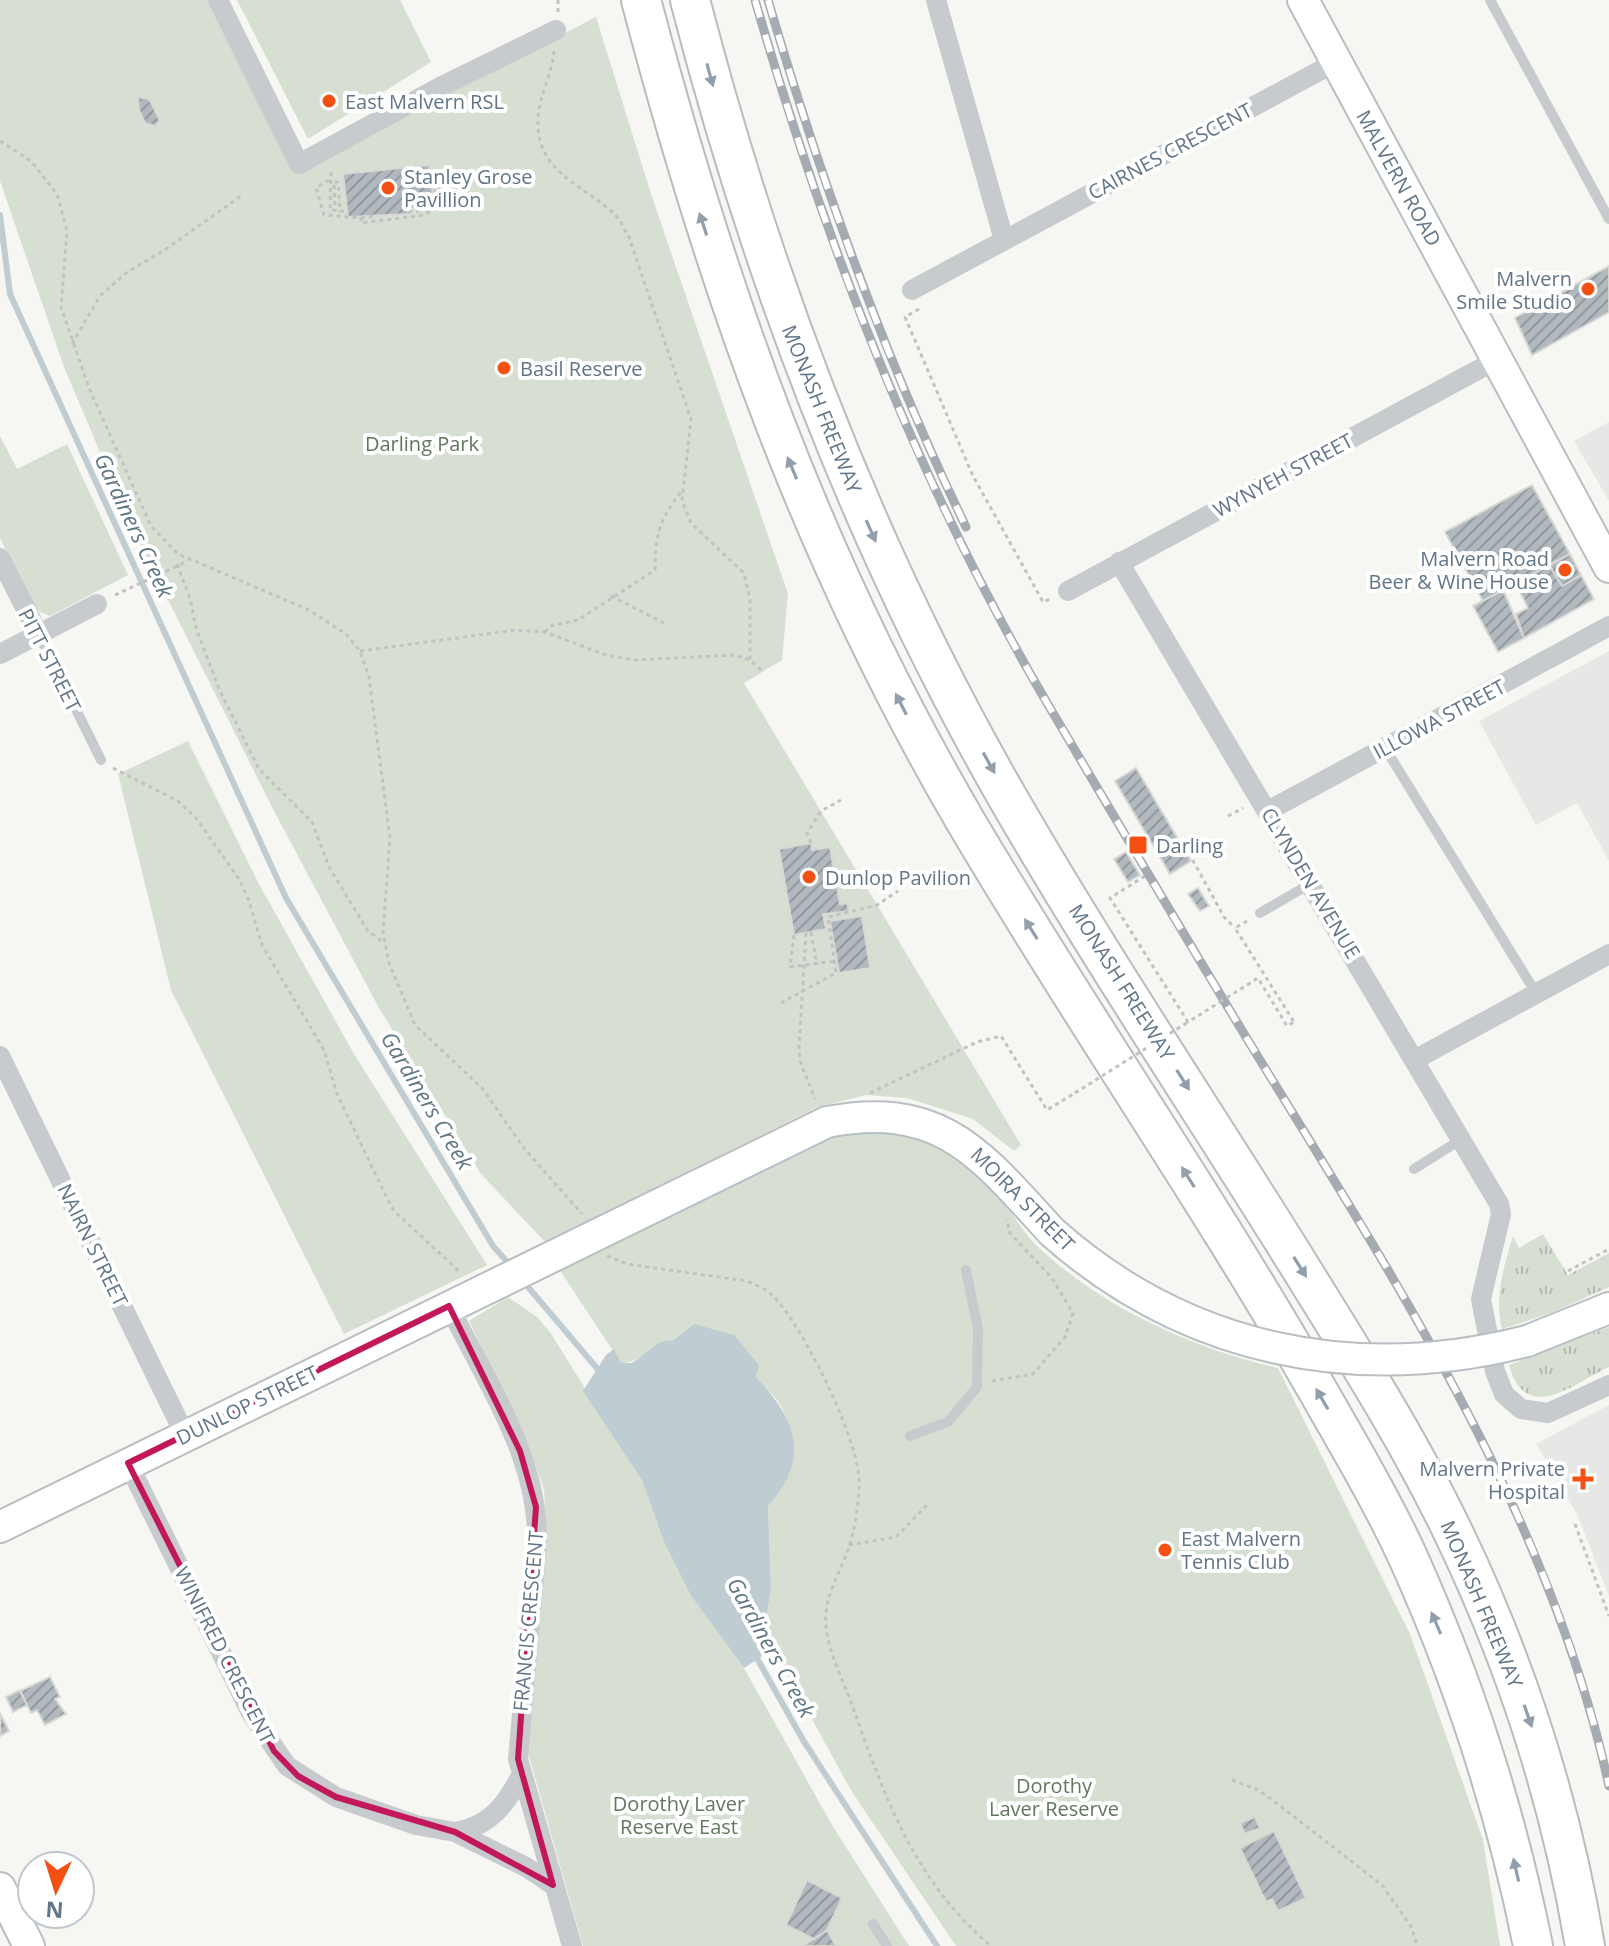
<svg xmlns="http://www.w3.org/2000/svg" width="1609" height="1946" font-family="'Open Sans',sans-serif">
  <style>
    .built { fill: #e7e8e6 }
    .grass { fill: url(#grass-tufts) }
    .park { fill: #d7dfd3 }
    .water { fill: #bfccd1 }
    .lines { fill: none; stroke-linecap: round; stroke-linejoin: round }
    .stream { stroke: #bfccd1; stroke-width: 6 }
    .building { fill: url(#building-hatch); stroke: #d8d8d5; stroke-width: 2 }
    .secondary-casing { stroke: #b9bec3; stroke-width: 34 }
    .highway-casing { stroke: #b9bcbf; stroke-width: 42 }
    .path { stroke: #c0c2c4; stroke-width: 3; stroke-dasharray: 4 4; stroke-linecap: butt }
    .lane { stroke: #c8cbce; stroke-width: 10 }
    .street { stroke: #c8cbce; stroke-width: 20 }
    .secondary { stroke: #fff; stroke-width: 30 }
    .highway { stroke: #fff; stroke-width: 38 }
    .rail-casing { stroke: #a5abb1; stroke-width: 9 }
    .rail { stroke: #fff; stroke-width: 6; stroke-dasharray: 18; stroke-linecap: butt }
    .secondary-bridge-casing { stroke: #b9bec3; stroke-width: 34; stroke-linecap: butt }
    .path-bridge { stroke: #c0c2c4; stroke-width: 3; stroke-dasharray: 4 4; stroke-linecap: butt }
    .secondary-bridge { stroke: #fff; stroke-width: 30 }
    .oneway { fill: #919eab }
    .marked { fill: none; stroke: #c2185b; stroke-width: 6; stroke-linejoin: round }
    .poi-dot { fill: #f45014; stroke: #fff; stroke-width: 3 }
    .labels { text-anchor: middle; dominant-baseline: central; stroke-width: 8; stroke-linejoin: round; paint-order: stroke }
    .poi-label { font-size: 20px; fill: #627587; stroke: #fff; text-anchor: start }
    .street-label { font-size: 20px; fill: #627587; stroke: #fff }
    .park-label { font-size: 20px; fill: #62785e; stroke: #fff }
    .water-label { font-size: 22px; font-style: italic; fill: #5e7783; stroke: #fff }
  </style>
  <defs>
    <pattern id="grass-tufts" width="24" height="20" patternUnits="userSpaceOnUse" patternTransform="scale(2)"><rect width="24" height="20" fill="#d7dfd3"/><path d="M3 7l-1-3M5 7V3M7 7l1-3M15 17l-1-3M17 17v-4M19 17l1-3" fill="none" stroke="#b2b9b1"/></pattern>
    <pattern id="building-hatch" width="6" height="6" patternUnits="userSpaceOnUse" patternTransform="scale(2)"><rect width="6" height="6" fill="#b1b8be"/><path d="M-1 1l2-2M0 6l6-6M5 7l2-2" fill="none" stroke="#939aa0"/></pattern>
  </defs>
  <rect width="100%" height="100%" fill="#f6f6f2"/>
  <path class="built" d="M1609,422V501L1574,441Z
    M1609,651V861L1577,803L1536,825L1479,721Z
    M1609,1405V1596L1577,1514L1536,1444Z"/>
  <path class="grass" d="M1543,1234L1568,1275L1609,1253V1287L1551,1313L1502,1329C1494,1296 1504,1267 1513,1236L1519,1248Z
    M1609,1327V1367C1575,1382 1526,1427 1509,1365Z"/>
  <path class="park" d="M0,0H214L304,168L596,17L651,194L788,594L782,660L744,683L1021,1145L1014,1151L973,1119L907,1098L866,1095L818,1107L545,1242L481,1174L379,1008L273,809L132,528L64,367L0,181Z
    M237,0H400L431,62L308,139Z
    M0,436L17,469L67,444L128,575L50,616L36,610L0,538Z
    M188,741L260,886L354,1054L487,1265L344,1334L171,990L118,774Z
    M889,1129C947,1143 969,1160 1007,1207C1016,1219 1025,1234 1036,1245C1101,1307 1191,1348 1278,1368L1410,1634L1483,1840L1500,1946H956L852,1792L764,1632L771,1589L768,1505C788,1484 787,1478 790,1450C797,1383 723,1362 674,1340C653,1343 641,1363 621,1363L559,1269C618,1241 677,1213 736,1185C794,1157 821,1131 889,1129Z
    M508,1297L537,1317L550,1332L642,1480L664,1542L691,1596L744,1668L832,1825L909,1946H583L528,1753L547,1537L544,1490L529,1446L469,1321Z"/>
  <path class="water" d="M694,1324L734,1335L759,1365L756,1377C797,1421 811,1458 768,1506L771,1589L764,1632L774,1648L744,1668L691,1596L664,1542L642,1480L583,1391L606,1355L614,1349L621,1363H632L660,1342L674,1340Z"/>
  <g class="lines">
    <path class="stream" d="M0,215L10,294L286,898L493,1246L511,1266
      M523,1281L601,1373
      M754,1653L803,1740L937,1946"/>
  </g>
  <path class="building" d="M138,97L148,99L152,104L160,121L155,126L145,123L139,110Z
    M429,165L434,206L408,209V214L348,217L343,174Z
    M1609,266V312L1532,355L1515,318Z
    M1532,485L1570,554L1483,601L1445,532Z
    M1570,554L1581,575L1562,586L1549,565Z
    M1549,565L1562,586L1581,575L1594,599L1524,638L1516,614L1528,608L1519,590L1531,584L1527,577Z
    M1503,590L1524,638L1498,652L1473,606Z
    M1136,768L1191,861L1170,874L1115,781Z
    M811,843L812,850L830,847L840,904L847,903L849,911L823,914L826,929L794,935L779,849Z
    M1126,852L1140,875L1128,882L1114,859Z
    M1198,888L1209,906L1200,911L1188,894Z
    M862,916L870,968L839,973L830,921Z
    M50,1677L60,1697L55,1699L66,1714L45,1725L37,1710L31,1713L20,1691Z
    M20,1690L27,1705L13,1712L6,1697Z
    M0,1713L9,1731L0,1736Z
    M1255,1817L1260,1828L1245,1834L1240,1823Z
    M1274,1831L1306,1898L1278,1911L1272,1899L1266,1902L1240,1848Z
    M807,1880L842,1898L827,1930L814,1939L786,1925Z
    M827,1930L836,1946H802L814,1939Z"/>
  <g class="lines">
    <g class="secondary-casing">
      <path id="secondary" d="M1303,0L1609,567
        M1527,1341L1609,1308
        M0,1527L827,1122C942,1100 981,1155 1052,1232
        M0,1888L29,1946"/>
    </g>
    <g class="highway-casing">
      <path id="highway" d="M641,0C718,293 812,559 966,822C1078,1012 1204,1193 1314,1384C1346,1440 1380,1497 1407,1555C1464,1681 1506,1811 1533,1946
        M690,0C762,278 862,543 1005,793C1097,953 1200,1106 1297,1262C1352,1351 1409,1440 1454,1534C1517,1665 1561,1803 1585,1946"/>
    </g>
    <path class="path" d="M558,0V12
      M554,51C552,75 539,95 538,118C535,170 579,183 611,211C619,217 624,229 629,237L691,419L682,501L691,523L744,573L750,600V660
      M0,141L31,161L57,194L67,231L61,307L89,388L151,526L178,554L309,610L346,634L360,651L369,677L390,838L383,933L389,963L415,1025L483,1089L523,1147L582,1214
      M331,172L330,210H335L334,182H338L340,211H347
      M329,180L316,188L324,215L361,218V223L424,215L442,205L436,172H433L436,200L433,201
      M408,212L427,210
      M361,218L376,216
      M919,309L905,317L973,476L1043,602L1050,599
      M72,344L100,296L126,273L166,249L241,196
      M177,564L190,598L196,628L219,689L259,769L312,822L329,867L368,931L383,942
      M115,595L188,561
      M611,596L664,623
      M545,632L550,626L578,620L655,570C655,536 660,518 681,492
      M360,651L516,630L545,632L606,655L634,660L735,655L750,660L762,671
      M113,768L178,801L196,818L239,879L248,898L262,945L324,1050L337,1094L386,1196L394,1211L461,1273
      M1228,816L1243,808
      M811,843L807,833L821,811L841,800
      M1185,846L1224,917L1235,928
      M1145,876L1110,898L1188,1022L1220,1002
      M1247,921L1235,928L1294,1022
      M811,932L817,964
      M806,933L799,1047L800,1061L815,1099
      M794,935L790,967L835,961
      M781,1003L836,973L828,917L877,905L898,891
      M870,1093L977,1042L1001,1036L1047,1110L1075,1093
      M607,1256L627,1264L747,1281C756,1285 765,1288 773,1296C802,1324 863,1446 859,1487C858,1507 855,1528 849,1547C840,1574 823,1597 826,1627C829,1653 842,1678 851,1702C884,1795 913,1880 991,1946
      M1568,1271L1609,1249
      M992,1381L1033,1374L1065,1337L1073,1313L1052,1278L1009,1232L1007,1219
      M1575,1524L1609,1616
      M849,1545L896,1537L928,1504
      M1232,1780L1256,1789L1275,1802L1382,1885L1412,1928L1417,1946"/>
    <path class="lane" d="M1490,0L1609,219
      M39,635L101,760
      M1385,748L1536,993
      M1260,913L1310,884
      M1414,1169L1462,1139
      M910,1436L948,1422L977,1387L978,1329L966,1270
      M873,1924L887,1946"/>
    <path class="street" d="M218,0L299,164L440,87L556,30
      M936,0L1004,240
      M912,290L1336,62
      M0,558L39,635
      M1119,562L1499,1204L1501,1214L1481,1299L1495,1371L1504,1394L1521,1409L1548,1413L1609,1385
      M1068,591L1498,359
      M0,654L97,604
      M1268,811L1609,626
      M0,1056L185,1435
      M1416,1059L1609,954
      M449,1306C485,1380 539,1457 537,1542L518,1759L572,1946
      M128,1463L251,1713L287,1766L336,1797L416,1825L455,1832L526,1867L553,1885
      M455,1832C489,1827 507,1804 521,1775"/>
    <use href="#secondary" class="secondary"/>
    <use href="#highway" class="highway"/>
    <g class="rail-casing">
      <path id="rail" d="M755,0C826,247 919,486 1050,708C1120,826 1189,944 1260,1060C1400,1288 1552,1521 1609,1786
        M768,0C821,181 884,357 966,527"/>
    </g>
    <use href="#rail" class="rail"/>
    <g class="secondary-bridge-casing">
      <path id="secondary-bridge" d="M1052,1232C1186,1351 1355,1385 1527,1341"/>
    </g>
    <path class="path-bridge" d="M1220,1002L1258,978L1287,1026L1294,1022
      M1075,1093L1188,1022"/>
    <use href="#secondary-bridge" class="secondary-bridge"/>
  </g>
  <defs><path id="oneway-solid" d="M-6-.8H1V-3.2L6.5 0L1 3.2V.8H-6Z" transform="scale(2)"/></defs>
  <g class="oneway">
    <use href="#oneway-solid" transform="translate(710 75) rotate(75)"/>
    <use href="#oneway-solid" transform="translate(703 224) rotate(-108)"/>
    <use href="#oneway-solid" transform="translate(792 468) rotate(-113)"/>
    <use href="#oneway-solid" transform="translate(871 531) rotate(66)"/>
    <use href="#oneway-solid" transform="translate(901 704) rotate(-117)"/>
    <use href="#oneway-solid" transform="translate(989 763) rotate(61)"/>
    <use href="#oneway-solid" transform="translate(1031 929) rotate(-122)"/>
    <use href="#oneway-solid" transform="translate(1183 1080) rotate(58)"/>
    <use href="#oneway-solid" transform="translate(1188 1177) rotate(-122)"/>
    <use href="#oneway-solid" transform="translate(1300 1267) rotate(58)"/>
    <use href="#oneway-solid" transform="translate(1322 1399) rotate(-120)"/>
    <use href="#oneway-solid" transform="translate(1436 1623) rotate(-113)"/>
    <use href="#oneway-solid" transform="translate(1528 1716) rotate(71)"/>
    <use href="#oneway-solid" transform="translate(1516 1870) rotate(-103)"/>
  </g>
  <path class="marked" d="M449,1306L520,1451L536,1507L518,1759L553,1885L455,1832L336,1797L298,1776L274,1751L128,1463Z"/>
  <g class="poi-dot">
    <circle cx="329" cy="101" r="8"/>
    <circle cx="388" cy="188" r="8"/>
    <circle cx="1588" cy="289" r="8"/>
    <circle cx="504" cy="368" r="8"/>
    <circle cx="1565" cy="570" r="8"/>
    <rect x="1128" y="835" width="20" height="20" rx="4"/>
    <circle cx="809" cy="877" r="8"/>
    <path d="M1579 1467h8v8h8v8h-8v8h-8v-8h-8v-8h8z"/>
    <circle cx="1165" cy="1550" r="8"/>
  </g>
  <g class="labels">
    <g class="poi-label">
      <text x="345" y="101">East Malvern RSL</text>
      <text x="404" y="176">Stanley Grose<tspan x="404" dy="23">Pavillion</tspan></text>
      <text x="1572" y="278" text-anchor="end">Malvern<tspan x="1572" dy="23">Smile Studio</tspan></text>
      <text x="520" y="368">Basil Reserve</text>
      <text x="1549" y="558" text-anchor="end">Malvern Road<tspan x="1549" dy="23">Beer &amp; Wine House</tspan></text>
      <text x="1156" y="845">Darling</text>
      <text x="825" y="877">Dunlop Pavilion</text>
      <text x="1565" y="1468" text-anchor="end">Malvern Private<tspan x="1565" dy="23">Hospital</tspan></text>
      <text x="1181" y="1538">East Malvern<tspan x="1181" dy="23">Tennis Club</tspan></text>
    </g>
    <g class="street-label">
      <text transform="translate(1170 151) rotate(-28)">CAIRNES CRESCENT</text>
      <text transform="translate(1399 178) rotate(61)">MALVERN ROAD</text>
      <text transform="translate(822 409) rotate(68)">MONASH FREEWAY</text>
      <text transform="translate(1283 475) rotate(-28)">WYNYEH STREET</text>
      <text transform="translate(50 660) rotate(63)">PITT STREET</text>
      <text transform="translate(1439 719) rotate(-28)">ILLOWA STREET</text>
      <text transform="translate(1311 883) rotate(59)">CLYNDEN AVENUE</text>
      <text transform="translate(1122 982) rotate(58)">MONASH FREEWAY</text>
      <text transform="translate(1023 1199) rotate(45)">MOIRA STREET</text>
      <text transform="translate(93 1245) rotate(64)">NAIRN STREET</text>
      <text transform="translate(247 1405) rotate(-26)">DUNLOP STREET</text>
      <text transform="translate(1482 1604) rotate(67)">MONASH FREEWAY</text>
      <text transform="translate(528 1621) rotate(-85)">FRANCIS CRESCENT</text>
      <text transform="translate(225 1655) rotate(63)">WINIFRED CRESCENT</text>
    </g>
    <g class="park-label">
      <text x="422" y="443">Darling Park</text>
      <text x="1054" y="1785">Dorothy<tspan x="1054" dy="23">Laver Reserve</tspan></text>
      <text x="679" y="1803">Dorothy Laver<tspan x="679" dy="23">Reserve East</tspan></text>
    </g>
    <g class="water-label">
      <text transform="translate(135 525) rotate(65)">Gardiners Creek</text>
      <text transform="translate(428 1100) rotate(59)">Gardiners Creek</text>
      <text transform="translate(772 1647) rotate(61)">Gardiners Creek</text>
    </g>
  </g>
  <g transform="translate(56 1890) rotate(184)"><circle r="38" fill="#ffffff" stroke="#c0c8cf" stroke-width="2"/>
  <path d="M0-6L14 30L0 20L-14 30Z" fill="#f45014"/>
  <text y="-12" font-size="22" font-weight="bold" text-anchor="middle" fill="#627587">N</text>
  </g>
</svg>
